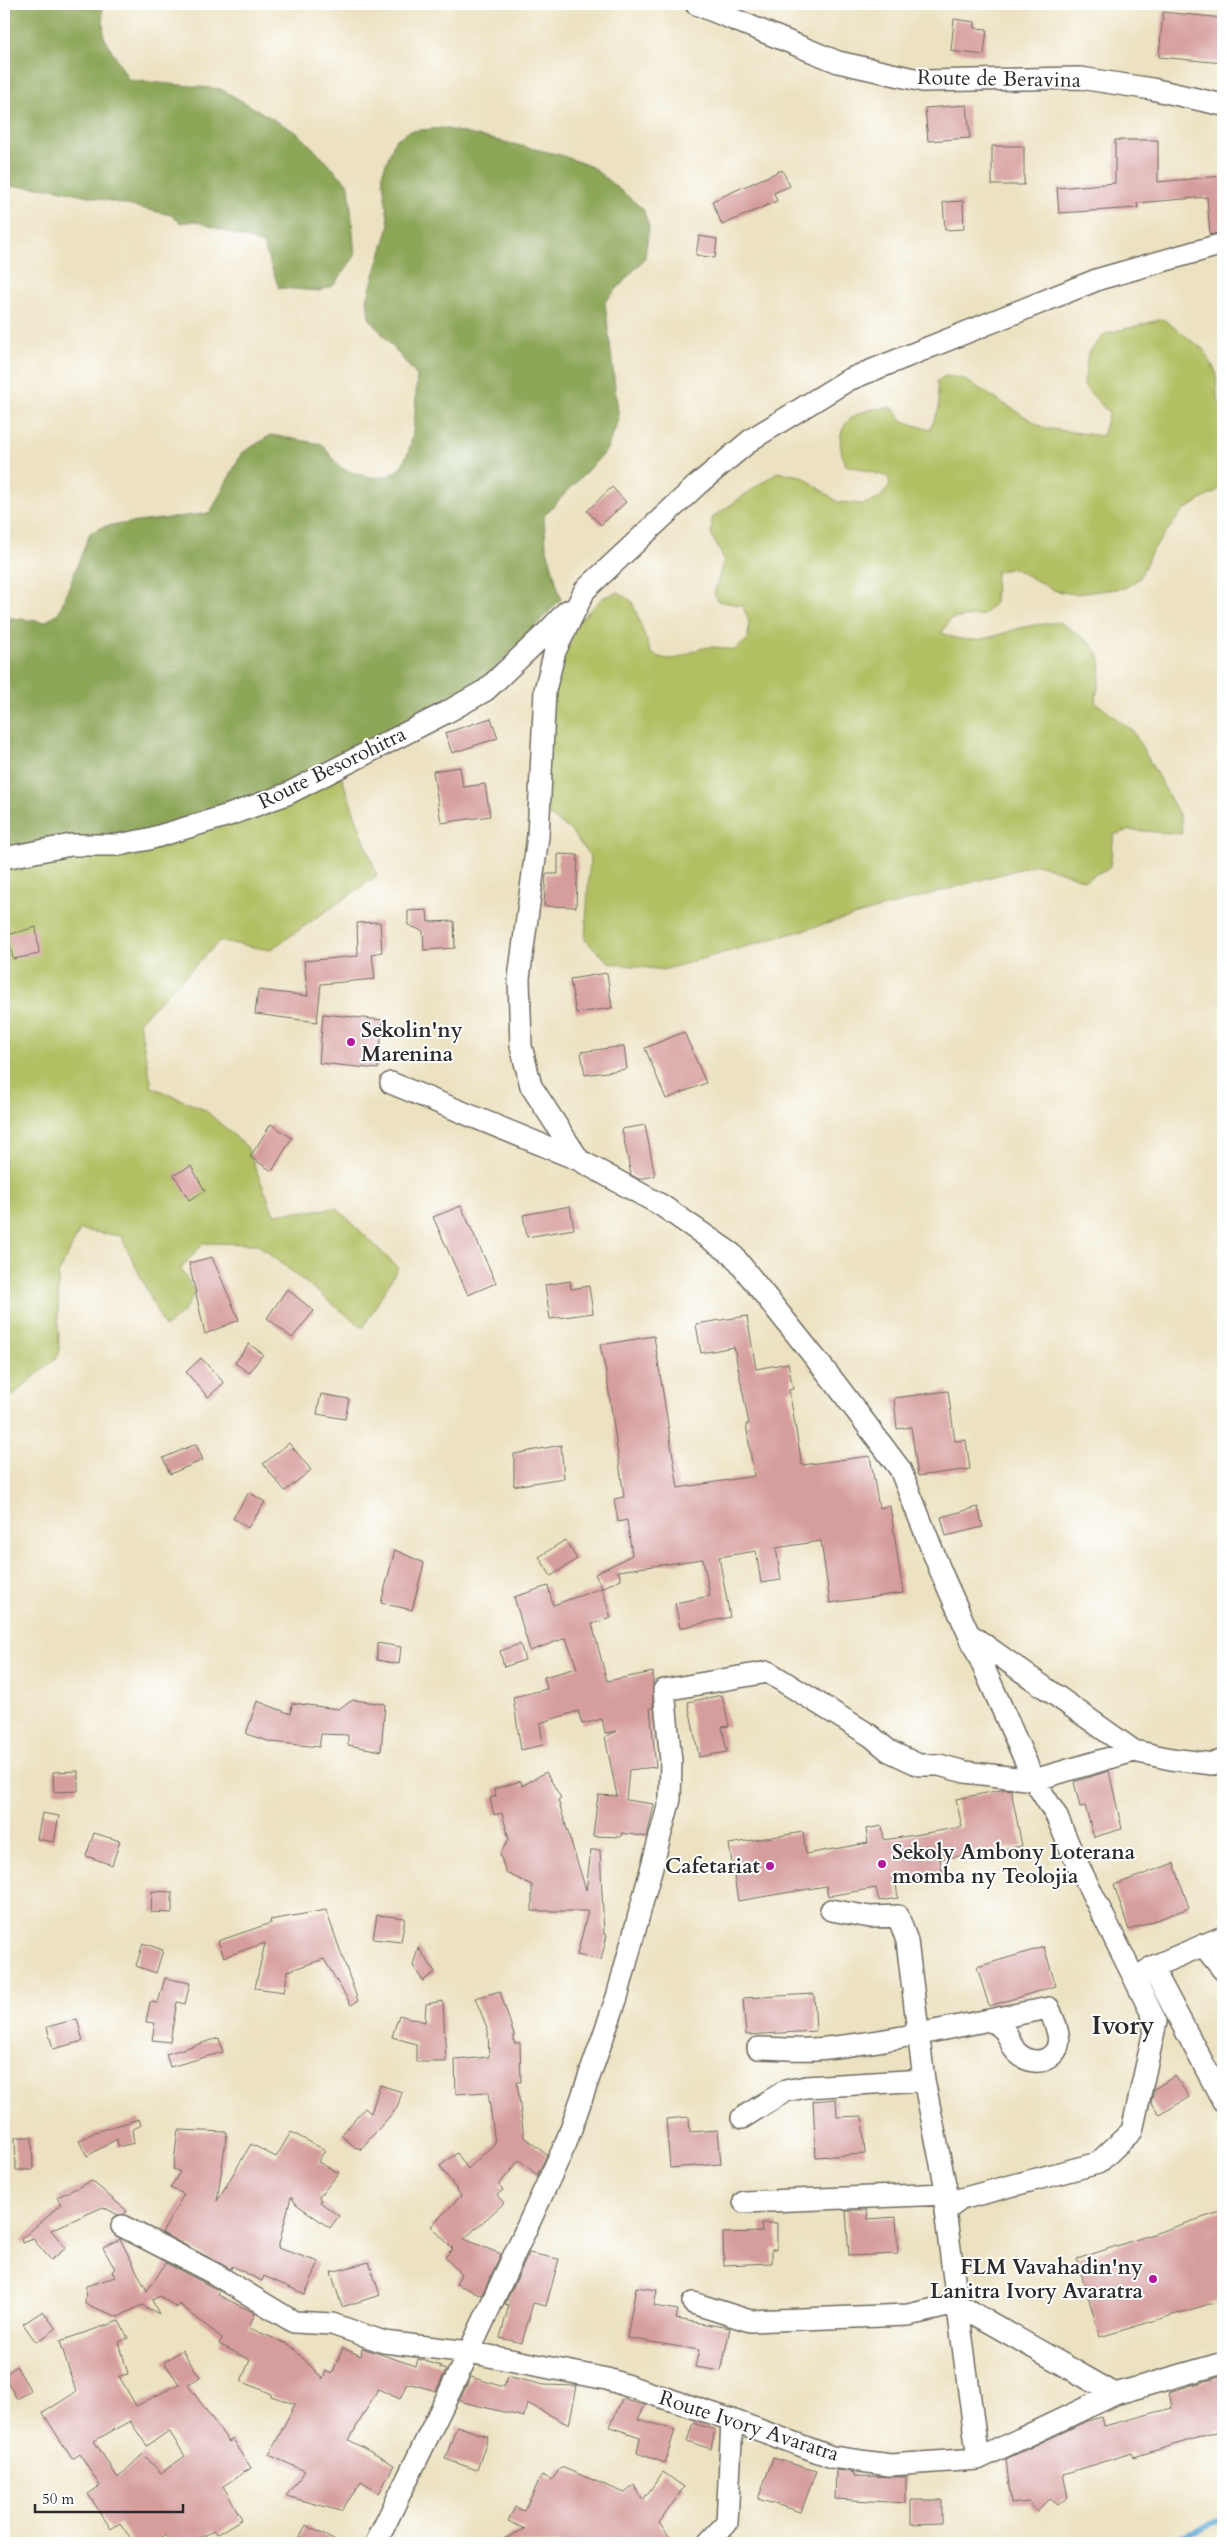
<svg xmlns="http://www.w3.org/2000/svg" width="1227" height="2547" font-family="Cardo,serif">
  <style>
    .green { fill: #b2c063; stroke: #6e7647 }
    .forest { fill: #8da659; stroke: #5c6842 }
    .lines { fill: none; stroke-linecap: round; stroke-linejoin: round }
    .stream { stroke: #5ea8d5; stroke-width: 5.5 }
    .building { fill: #d59d9c; fill-rule: evenodd }
    .minor-casing { stroke: #6f6b60; stroke-width: 24 }
    .minor { stroke: #fff; stroke-width: 21 }
    .poi-dot { fill: #b5179e; stroke: #fff; stroke-width: 2 }
    .labels { text-anchor: middle; dominant-baseline: central; stroke-width: 4; stroke-linejoin: round; paint-order: stroke }
    .street-label { font-size: 21px; fill: #2b2b2b; stroke: #fff }
    .poi-label { font-size: 21px; font-weight: bold; fill: #2b2b2b; stroke: #fff; text-anchor: start }
    .district-label { font-size: 26px; font-weight: bold; fill: #2b2b2b; stroke: #fff }
  </style>
  <rect width="100%" height="100%" fill="#fff"/>
  <filter id="ink" filterUnits="userSpaceOnUse"><feTurbulence type="fractalNoise" baseFrequency=".02" numOctaves="2"/><feDisplacementMap in="SourceGraphic" scale="10" xChannelSelector="R" yChannelSelector="G"/><feConvolveMatrix kernelMatrix="1 2 1 2 8 2 1 2 1" color-interpolation-filters="sRGB"/></filter>
  <filter id="wash" filterUnits="userSpaceOnUse"><feTurbulence type="fractalNoise" baseFrequency=".0096" numOctaves="4" result="noise"/><feDisplacementMap in="SourceGraphic" scale="20" xChannelSelector="R" yChannelSelector="G"/><feGaussianBlur stdDeviation="1.12" result="paint"/><feColorMatrix in="noise" values="0 0 0 0 0 0 0 0 0 0 0 0 0 0 0 0 0 1.4 0 .05"/><feComposite in="paint" operator="in"/></filter>
  <g filter="url(#wash)">
    <rect width="100%" height="100%" fill="#ece2c1"/>
    <path class="green" d="M1163,319L1204,350L1216,372L1217,397L1223,410V487L1183,511L1152,551L1139,579L1125,588L1075,594L1056,591L1013,568L996,572L995,603L983,615L950,619L942,633C974,648 994,635 1024,627C1035,624 1048,624 1059,622C1102,650 1107,650 1095,702L1133,731L1181,818L1182,834L1130,830L1114,835L1110,867L1085,880L1037,864L663,970L610,963L585,940L590,856L570,830L536,806L549,693L578,622L602,598L618,592L632,601L651,653C679,669 686,648 711,647C719,647 727,649 735,650L748,639L749,622L743,606L718,601L714,594L724,559L711,535L712,518L777,472L802,476L838,502L863,504L879,499L890,485L888,477L846,465C828,425 855,406 893,408L903,421L930,430L939,408L937,381L945,376L962,378L1044,428L1102,436L1109,413L1084,386L1088,353L1105,334Z
      M338,767L377,876L270,950L220,941L139,1022L152,1087L205,1110L247,1147L274,1214L337,1208L398,1268L363,1328L257,1244L204,1243L181,1268L195,1293L183,1312L165,1328L121,1236L80,1230L58,1275L59,1355L4,1403V858Z"/>
    <path class="forest" d="M4,4H102L104,37L129,80L221,89L299,134L349,185L355,256L334,285L319,291L279,288L263,244L195,221L181,223L171,215L53,188L4,186Z
      M443,128L561,155L592,167L643,209L649,226L645,258L605,302L619,420L606,451L544,516L546,545L561,599L484,680L232,815L4,857V617L45,622L59,612L90,533L105,526L210,513L242,453L271,435L322,444C340,468 337,469 366,476C420,490 414,409 417,376L369,318L367,299L389,226L382,174L395,140L410,131Z"/>
    <g class="lines">
      <path class="stream" d="M1165,2543L1223,2519"/>
    </g>
    <g id="blocks">
      <path class="building" d="M1163,12L1223,18V63L1159,57Z
        M954,19L975,22V28L987,29L984,55L951,51Z
        M967,105L970,138L928,141L925,108Z
        M1115,140H1158V182L1222,176L1223,232L1210,235L1207,197L1137,203L1138,208L1059,213L1057,188L1115,183Z
        M992,146H1024V185H992Z
        M782,170L790,186L774,193L777,201L722,225L712,201Z
        M963,201L964,229L945,230L943,202Z
        M699,236L717,239L715,258L696,255Z
        M612,487L626,502L601,525L587,511Z
        M491,718L498,738L452,753L445,733Z
        M460,767L463,787L485,784L490,816L441,823L433,771Z
        M558,854L578,855L576,907L544,906L546,874H558Z
        M427,910L428,922L454,921L455,948L424,950L423,931L408,925V911Z
        M380,922L382,952L372,954L375,979L321,984L317,1022L255,1014L258,990L308,996L304,961L358,956L357,923Z
        M36,927L39,954L13,959L8,935Z
        M607,973L612,1008L576,1013L570,979Z
        M323,1014L383,1020L378,1069L319,1063Z
        M684,1032L706,1083L666,1099L645,1048Z
        M624,1046L627,1069L585,1075L581,1052Z
        M271,1124L292,1138L272,1171L250,1157Z
        M645,1125L655,1176L639,1179L631,1175L622,1129Z
        M191,1166L205,1191L189,1200L174,1175Z
        M461,1206L496,1283L468,1295L433,1217Z
        M570,1206L574,1229L527,1237L523,1215Z
        M212,1257L239,1320L205,1334L189,1263Z
        M570,1281L571,1289L589,1286L593,1313L550,1319L545,1285Z
        M287,1289L314,1311L292,1338L267,1318Z
        M747,1316L756,1369L788,1363L793,1389L789,1390L802,1465L870,1456L879,1508L890,1506L903,1593L830,1603L821,1541L776,1548L781,1580L761,1583L756,1551L719,1557L730,1617L680,1628L675,1603L710,1596L703,1559L618,1571L621,1579L602,1588L595,1574L632,1555L627,1520L618,1522L614,1499L624,1497L606,1372L600,1345L654,1336L678,1488L754,1476L746,1424H749L734,1347L701,1353L696,1324Z
        M249,1344L263,1354L249,1373L235,1363Z
        M201,1358L224,1383L208,1397L186,1372Z
        M948,1391L955,1441L966,1440L970,1469L918,1476L911,1427L897,1429L894,1398Z
        M321,1394L349,1399L345,1419L317,1414Z
        M289,1443L311,1470L285,1491L263,1464Z
        M196,1444L203,1460L170,1474L163,1458Z
        M561,1445L564,1478L514,1486V1454Z
        M249,1492L265,1502L248,1528L233,1518Z
        M978,1507L983,1527L946,1536L941,1517Z
        M565,1540L577,1559L551,1576L539,1557Z
        M395,1550L424,1563L412,1610L381,1603Z
        M548,1586L553,1605L602,1588L611,1618L592,1624L607,1681L653,1672V1708H650L656,1767L629,1770L626,1800L654,1804L647,1837L622,1833L621,1837L593,1836L598,1795L617,1796L605,1737L617,1731L605,1733L602,1719L582,1724L578,1711L540,1723L543,1745L521,1750L513,1697L547,1689L544,1677L577,1668L566,1638L530,1651L514,1597Z
        M377,1643L401,1647L399,1664L377,1660Z
        M520,1644L525,1660L504,1667L500,1651Z
        M722,1695L729,1726L722,1727L727,1752L699,1757L688,1702Z
        M353,1700L385,1704L381,1751L348,1745V1735L321,1734L319,1747L271,1742L246,1734L257,1701L291,1714L292,1703L338,1709Z
        M78,1771V1791L54,1792L53,1772Z
        M1109,1771L1122,1829L1094,1837L1085,1806L1080,1807L1074,1782Z
        M546,1772L561,1798L558,1800L586,1890L591,1850H600L604,1934L607,1935L601,1960L577,1955L588,1911H532V1885L506,1873L500,1854L509,1839L502,1813L494,1815L490,1798L496,1796L494,1789L521,1781L522,1786Z
        M1006,1789L1011,1790L1022,1846L940,1859L943,1877L896,1885L898,1898L879,1901L876,1888L828,1896L826,1886L738,1901L729,1844L803,1832L806,1854L868,1843L866,1829L882,1826L884,1840L962,1827L956,1799Z
        M42,1813L59,1816L54,1842L37,1839Z
        M94,1833L120,1841L112,1865L86,1856Z
        M1174,1863L1189,1908L1129,1930L1114,1885Z
        M152,1891L172,1892V1913L151,1912Z
        M326,1910L358,2001L351,2005L324,1959L288,1971L284,1992L255,1988L265,1943L224,1957L218,1941L271,1923L270,1920Z
        M377,1915L405,1918L401,1942L373,1939Z
        M143,1943L163,1950L156,1973L136,1966Z
        M418,1947L435,1972L423,1981L413,1966Z
        M1044,1947L1056,1986L989,2006L977,1967Z
        M165,1978L190,1983L185,2004L177,2002L170,2042L152,2040L155,2023L146,2022L150,2002L158,2003Z
        M500,1991L514,2035V2043H520L521,2082H517L524,2137L547,2155L537,2175L519,2160L499,2185L503,2190L497,2195L504,2203L464,2239L501,2254L482,2295L456,2284L461,2274L445,2257L453,2249L431,2226L461,2196L440,2166L457,2153L468,2169L495,2143L488,2092L456,2094L455,2060L489,2057L488,2030L475,1998Z
        M814,1994L816,2031L746,2035L743,1998Z
        M443,2001L446,2062H416V2044L392,2037L399,2015L425,2022L426,2004Z
        M77,2019L83,2041L53,2049L47,2027Z
        M219,2038L223,2052L170,2067L166,2054Z
        M1175,2076L1189,2097L1160,2115L1151,2102L1154,2089Z
        M380,2085L402,2092L397,2108L360,2150L361,2148H356L341,2135L365,2108L371,2113Z
        M836,2099L837,2117L862,2116L865,2154L816,2157L813,2101Z
        M689,2117L690,2132L718,2130L721,2164L670,2168L666,2119Z
        M139,2119L141,2125L132,2130L134,2143L118,2147L117,2139L87,2156L79,2141L95,2132Z
        M178,2130L227,2132L217,2201L251,2144L276,2157L291,2132L325,2150L318,2162L339,2173L319,2197L321,2200L320,2202L339,2216L330,2228L296,2204L291,2197L278,2248L319,2262L305,2294L264,2276L262,2281L232,2266L231,2269L162,2233L184,2194L170,2188L180,2172L173,2169Z
        M15,2137H32L33,2170H16Z
        M92,2181L127,2211L125,2214L118,2215L103,2207L51,2230L66,2248L51,2260L33,2239L23,2243L21,2239L61,2205L57,2197Z
        M846,2210H867L868,2219L896,2217L898,2254L849,2256Z
        M1223,2211V2300L1100,2337L1077,2259Z
        M761,2223H777V2249H772V2263L724,2265L723,2233L762,2232Z
        M120,2239L147,2291L166,2263L220,2291L218,2295L255,2313L249,2328L290,2345L323,2379L326,2371L332,2374L343,2348L361,2356L362,2348L416,2366L418,2359L441,2366L440,2368L446,2370L436,2391L407,2383L400,2399L378,2389L349,2440L394,2465L379,2493L361,2482L341,2511L286,2496L305,2471L269,2455L295,2404L271,2396V2394L241,2381L250,2360L219,2344L222,2338L179,2304L177,2308L160,2296L152,2300L159,2314L142,2305L118,2317L85,2304L86,2286L115,2277L112,2271L115,2269L103,2248Z
        M529,2253L559,2259L546,2306L533,2303L522,2343L500,2338L509,2305L505,2304Z
        M369,2262L380,2295L342,2307L331,2272Z
        M636,2287L657,2290L654,2306L678,2310L676,2319L730,2328L721,2371L695,2367L699,2350L627,2338Z
        M43,2311L56,2329L36,2342L23,2324Z
        M119,2321L128,2338L119,2342L128,2374L119,2376L136,2406L179,2384L164,2362L182,2350L200,2377L188,2385L229,2442L233,2439L251,2468L223,2486L242,2519L217,2534L214,2531L190,2543H170L166,2535L153,2543H134L120,2523L111,2529L88,2494L100,2486L80,2454L72,2459L43,2413L76,2392L60,2341ZM130,2421L147,2446L169,2431L185,2456L161,2473L143,2454L118,2478L94,2441Z
        M16,2366L31,2391L17,2399L4,2376Z
        M507,2376L544,2385L577,2386L569,2425L527,2403L524,2417L459,2401L471,2377L504,2387Z
        M1223,2376V2430L1134,2457L1132,2453L1063,2474L1068,2497L1058,2505L1050,2499L1037,2512L1029,2502L1011,2504L1006,2459L1087,2421L1102,2417L1104,2426L1172,2408L1169,2392Z
        M622,2399L645,2405L638,2419L675,2430L665,2463L637,2453L640,2437L610,2427Z
        M693,2423L715,2430L711,2449L687,2441Z
        M457,2426L488,2437L477,2470L445,2459Z
        M773,2458L816,2471L801,2512L758,2499Z
        M561,2467L625,2493L634,2485L643,2500L663,2472L684,2487L659,2523L675,2543H495L525,2529L508,2521L515,2507L524,2511L542,2475L552,2480Z
        M836,2470L854,2473V2476L906,2477V2503L835,2499Z
        M911,2500H942V2523L911,2524Z
        M306,2525L339,2543H296Z"/>
    </g>
  </g>
  <g filter="url(#ink)">
    <use href="#blocks" fill-opacity="0" stroke="#6f6b60" stroke-width="1"/>
    <g class="lines">
      <g class="minor-casing">
        <path id="minor" d="M696,4L838,62L923,81L1080,78L1152,89L1223,105
          M4,858L71,845H118L149,839L229,815L287,794L447,712L486,690L550,629L567,611
          M391,1083L579,1160L661,1205L732,1254L836,1384L900,1469L941,1572L1034,1780L1056,1815L1074,1857L1156,2022L1132,2131L1098,2163L961,2199L945,2211
          M579,1160L531,1086L521,1046L519,978L538,836L545,690L555,651L585,590L697,485L752,439L848,380L1099,279L1223,244
          M972,1636L1134,1751L1171,1759L1213,1764L1223,1760
          M831,1910L870,1917L898,1916L907,1941L924,2080L947,2194L945,2211L978,2459
          M1203,1945L1223,1970
          M1152,1967L1223,2101
          M1140,1976L1152,1967L1223,1937
          M758,2048C781,2048 805,2051 827,2048C902,2040 975,2022 1049,2008C1054,2022 1066,2043 1052,2055C1040,2066 1023,2061 1014,2049C1010,2042 1008,2033 1002,2028C999,2025 993,2022 989,2020
          M742,2118L785,2091L806,2087L924,2080
          M744,2202L947,2194
          M122,2226L215,2274L294,2322L332,2324L384,2342L469,2352L607,2379L732,2420L832,2457L890,2465L978,2459L1115,2394L1223,2363
          M693,2303L750,2321L908,2315L957,2304L1115,2394
          M376,2543L469,2352L566,2143L617,1997L670,1799L671,1761L664,1690L768,1672L871,1736L889,1751L919,1765H939L965,1772L1034,1780L1134,1751
          M708,2543L727,2523L732,2420"/>
      </g>
      <use href="#minor" class="minor"/>
    </g>
  </g>
  <g class="poi-dot">
    <circle cx="351" cy="1042" r="5"/>
    <circle cx="882" cy="1864" r="5"/>
    <circle cx="770" cy="1866" r="5"/>
    <circle cx="1153" cy="2279" r="5"/>
  </g>
  <g class="labels">
    <g class="street-label">
      <text transform="translate(999 79) rotate(1)">Route de Beravina</text>
      <text transform="translate(332 768) rotate(-26)">Route Besorohitra</text>
      <text transform="translate(749 2426) rotate(18)">Route Ivory Avaratra</text>
    </g>
    <g class="poi-label">
      <text x="361" y="1030">Sekolin'ny<tspan x="361" dy="24">Marenina</tspan></text>
      <text x="892" y="1852">Sekoly Ambony Loterana<tspan x="892" dy="24">momba ny Teolojia</tspan></text>
      <text x="760" y="1866" text-anchor="end">Cafetariat</text>
      <text x="1143" y="2267" text-anchor="end">FLM Vavahadin'ny<tspan x="1143" dy="24">Lanitra Ivory Avaratra</tspan></text>
    </g>
    <g class="district-label">
      <text x="1123" y="2025">Ivory</text>
    </g>
  </g>
  <rect width="1227" height="2547" fill="none" stroke="#fff" stroke-width="20"/>
  <path d="M35 2504v8h148v-8" fill="none" stroke="#2b2b2b" stroke-width="2.5"/>
  <text x="42" y="2504" font-size="15" fill="#2b2b2b" stroke="#ffffff" stroke-width="4" paint-order="stroke">50 m</text>
</svg>
